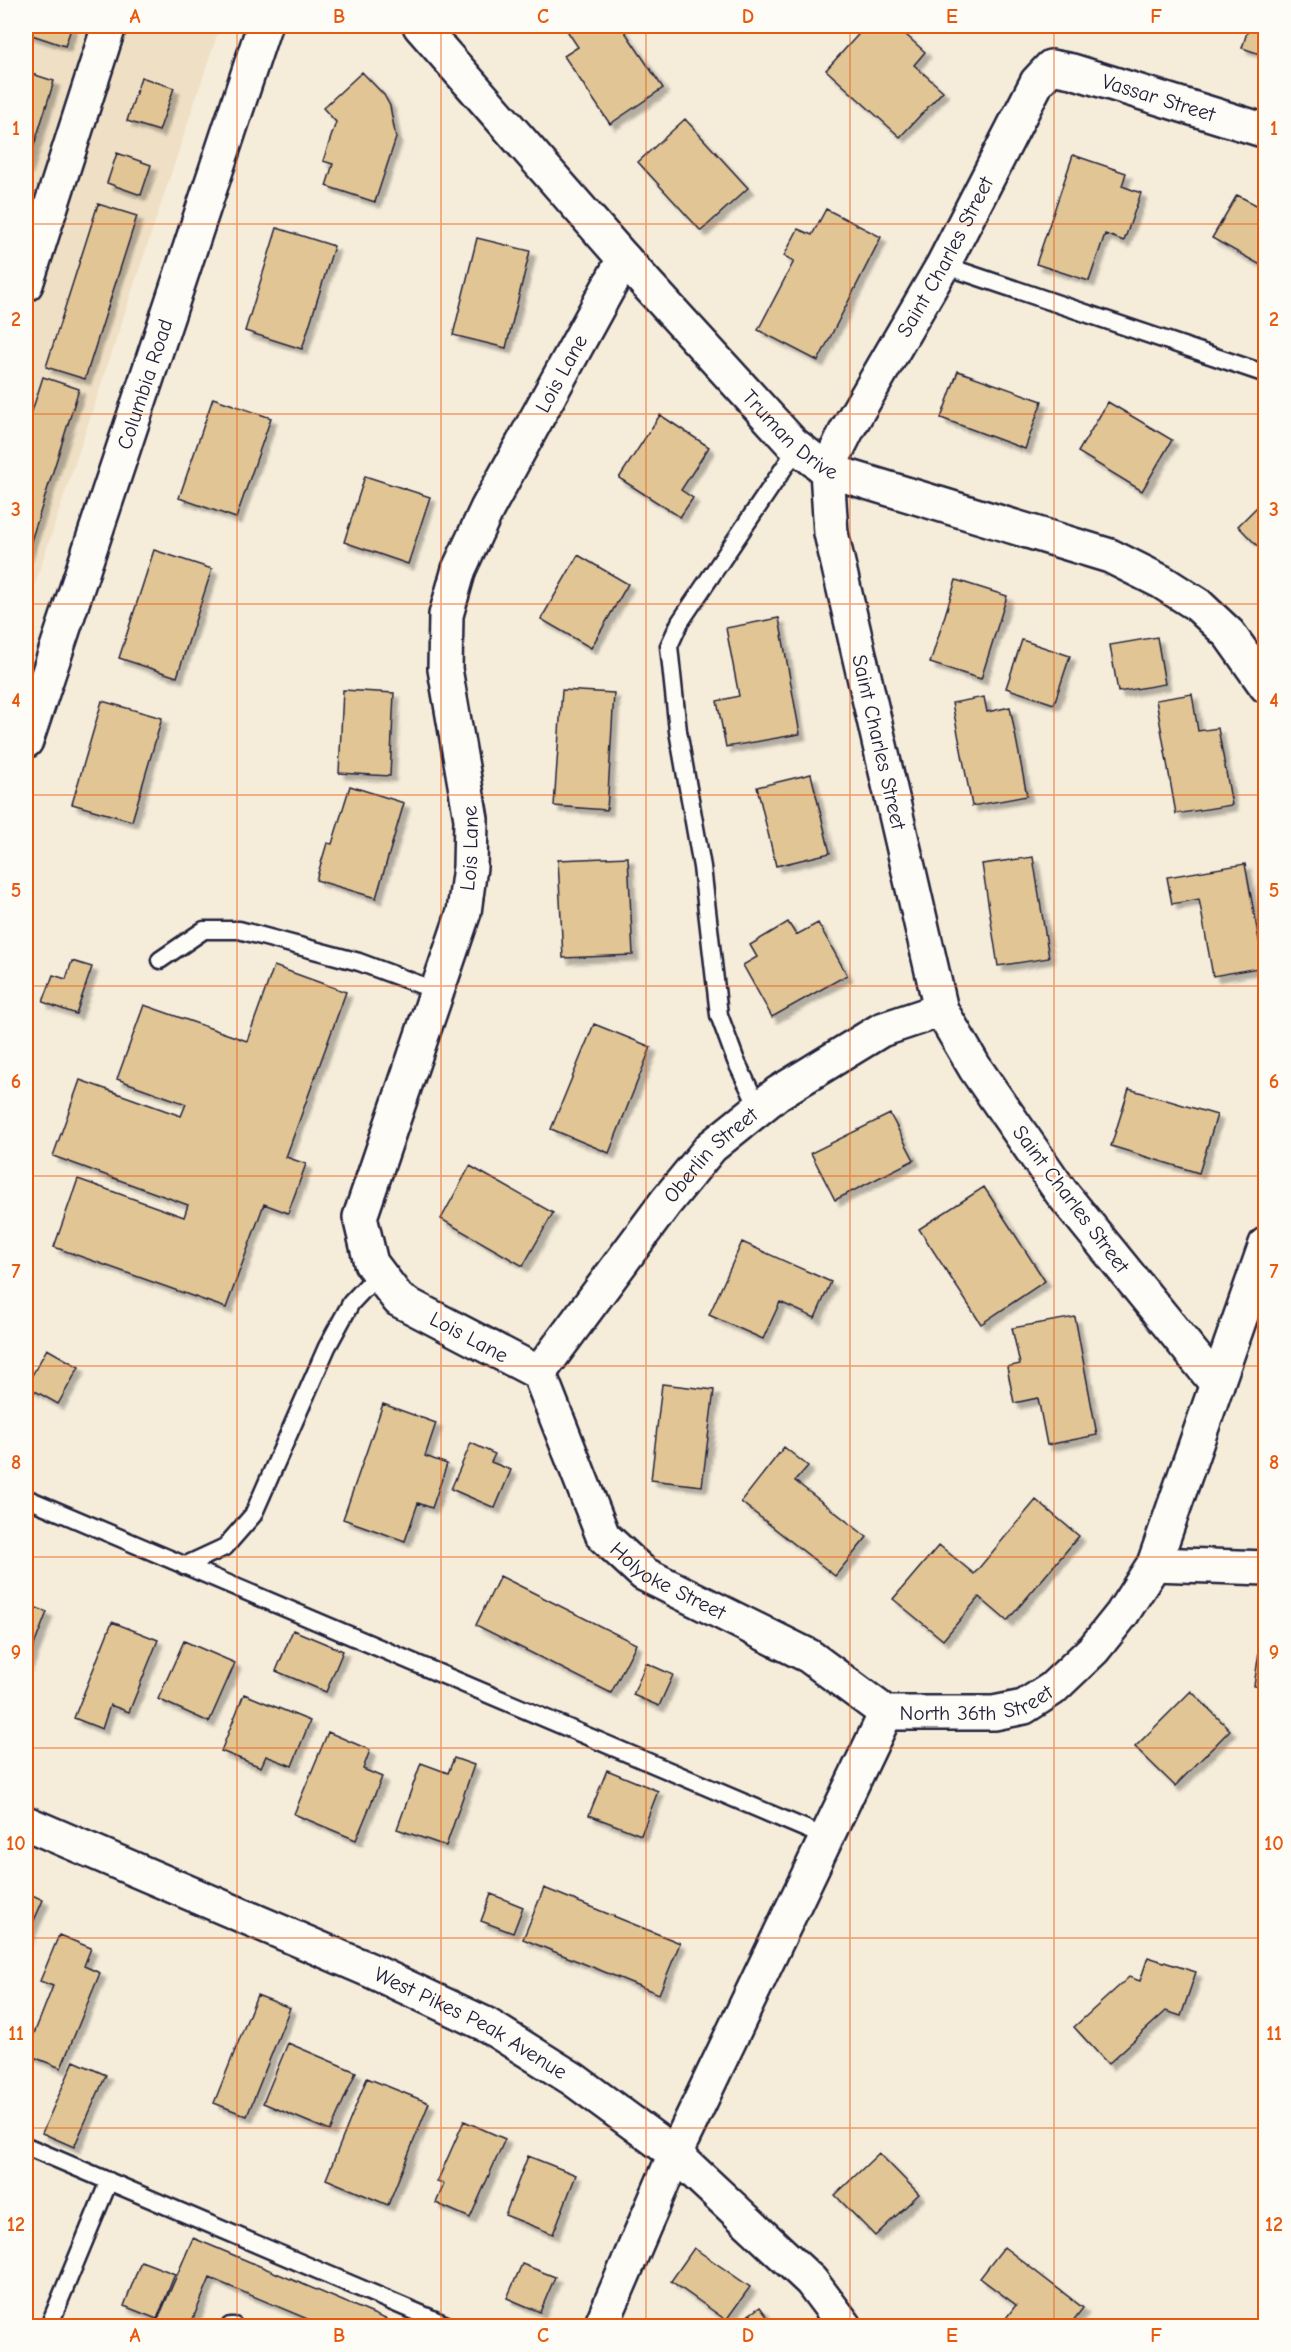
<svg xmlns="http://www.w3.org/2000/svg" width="1291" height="2352" font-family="'Comic Neue',sans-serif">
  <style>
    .built { fill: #efe0c5 }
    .building { fill: #e1c595; stroke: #22223b; stroke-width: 1.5; filter: url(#shadow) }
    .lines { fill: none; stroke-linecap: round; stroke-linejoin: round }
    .service-casing { stroke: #22223b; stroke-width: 21 }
    .minor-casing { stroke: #22223b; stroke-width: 38 }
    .service { stroke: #fdfcf7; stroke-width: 16 }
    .minor { stroke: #fdfcf7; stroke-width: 33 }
    .grid { fill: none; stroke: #e8590c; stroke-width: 1.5; stroke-opacity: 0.55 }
    .labels { text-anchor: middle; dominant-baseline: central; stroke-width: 4.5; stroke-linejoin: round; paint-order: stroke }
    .street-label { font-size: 21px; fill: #22223b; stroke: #fdfcf7 }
    .neatline { fill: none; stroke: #e8590c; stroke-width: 2 }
    .grid-label { font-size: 20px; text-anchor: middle; font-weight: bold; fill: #e8590c }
  </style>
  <defs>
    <filter id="shadow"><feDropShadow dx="5.5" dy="5.5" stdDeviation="1.5" flood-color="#0004"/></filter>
  </defs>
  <rect width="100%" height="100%" fill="#f5ecda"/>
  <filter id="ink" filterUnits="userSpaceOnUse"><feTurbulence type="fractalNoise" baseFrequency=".0167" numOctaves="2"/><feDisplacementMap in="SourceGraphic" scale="12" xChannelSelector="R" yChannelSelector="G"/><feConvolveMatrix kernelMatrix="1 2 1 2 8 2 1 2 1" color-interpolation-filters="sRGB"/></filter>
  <g filter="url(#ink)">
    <path class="built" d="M26,26H220L26,611Z"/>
    <path class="building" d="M27,26H72L65,46L26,33Z
      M564,26H621L663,88L610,124L564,56L578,47Z
      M866,26H896L925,52L914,65L943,91L900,137L826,70Z
      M1249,26H1266V56L1242,48Z
      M26,72L54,81L27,168H26Z
      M362,72L384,95L390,106L396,138L375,202L326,186L333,164L323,161L336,122L323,108Z
      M141,77L174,88L159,131L127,121Z
      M685,119L748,188L701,231L638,162Z
      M117,153L151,165L141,195L107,183Z
      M1073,155L1126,173L1122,186L1141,193L1124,241L1105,234L1089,281L1036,264Z
      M1237,195L1266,210V268L1212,238Z
      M98,204L137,216L85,379L46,367Z
      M826,209L881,237L818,361L758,330L794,261L784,256L798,229L812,235Z
      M277,228L334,246L302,349L245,331Z
      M477,238L530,251L506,348L453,335Z
      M958,371L1042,401L1025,449L941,418Z
      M43,377L79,389L26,557V430Z
      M213,398L271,418L236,518L179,498Z
      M1108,402L1172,440L1142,491L1078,452Z
      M660,415L709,447L681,490L693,498L680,517L619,478Z
      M365,476L430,497L408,564L344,542Z
      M1266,498V555L1238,526Z
      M154,550L212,569L177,677L119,658Z
      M578,555L628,584L591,648L541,619Z
      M956,580L1007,596L981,679L930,663Z
      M779,618L800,734L726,747L717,701L739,696L726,628Z
      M1157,637L1165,684L1118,692L1110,645Z
      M1022,640L1070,656L1054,704L1006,688Z
      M343,690L394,693L390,776L339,773Z
      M562,690L614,693L607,810L554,806Z
      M1192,694L1198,731L1218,728L1232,805L1176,814L1156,700Z
      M984,697L987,712L1010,707L1027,796L972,806L952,703Z
      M102,701L162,718L132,821L72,804Z
      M811,774L830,853L776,866L757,787Z
      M350,786L404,803L376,898L316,880L327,843L332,844Z
      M628,857L633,955L563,958L558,860Z
      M1033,857L1049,958L998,966L982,864Z
      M1245,864L1264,967L1213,976L1199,899L1172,904L1167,877Z
      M788,922L796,935L818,923L847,975L772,1017L743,965L757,957L750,945Z
      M72,961L92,967L76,1014L43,1002L53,975L66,979Z
      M274,966L346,992L286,1157L306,1164L288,1213L264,1204L226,1308L54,1247L78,1179L184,1217L188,1205L53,1156L80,1080L181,1116L186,1104L117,1079L144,1005L247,1041Z
      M594,1024L651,1047L609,1153L551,1129Z
      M1129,1089L1217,1115L1199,1173L1111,1146Z
      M890,1114L914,1160L835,1200L811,1153Z
      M470,1166L553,1213L523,1266L441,1219Z
      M984,1187L1045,1281L981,1324L919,1229Z
      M742,1242L831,1282L815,1318L780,1302L763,1339L709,1315Z
      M1075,1317L1097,1435L1047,1445L1038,1398L1014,1403L1007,1367L1020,1364L1012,1328Z
      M47,1349L79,1367L58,1404L26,1386Z
      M662,1384L714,1390L702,1486L651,1480Z
      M383,1404L436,1423L425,1456L447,1464L432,1508L418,1503L405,1541L343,1519Z
      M471,1443L495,1454L491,1462L511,1470L495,1508L451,1489Z
      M784,1447L808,1466L795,1481L867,1537L835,1576L741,1502Z
      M1036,1500L1079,1536L1007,1621L979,1597L943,1640L893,1599L939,1545L974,1574Z
      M500,1576L636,1644L611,1693L476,1625Z
      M26,1604L47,1612L26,1666Z
      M112,1622L158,1640L129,1712L110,1705L102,1729L74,1718Z
      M293,1630L343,1651L326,1692L276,1671Z
      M1262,1632L1266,1633V1688L1254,1686Z
      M184,1641L235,1663L209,1722L158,1699Z
      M646,1663L673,1675L659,1706L633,1695Z
      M1191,1691L1230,1730L1175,1786L1135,1747Z
      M244,1694L310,1721L292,1766L266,1756L261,1767L221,1751Z
      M328,1732L370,1750L363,1769L382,1777L356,1840L294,1814Z
      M454,1758L474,1765L446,1846L397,1829L421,1763L448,1773Z
      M607,1770L658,1791L641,1835L589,1815Z
      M544,1888L680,1943L659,1994L523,1939Z
      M26,1892L43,1900L26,1939Z
      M491,1894L523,1907L513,1933L481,1921Z
      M59,1935L91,1948L84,1966L100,1973L61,2068L26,2054L53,1986L40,1981Z
      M1148,1957L1196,1972L1181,2016L1166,2011L1108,2064L1074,2027L1129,1977L1140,1981Z
      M257,1995L290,2008L247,2116L214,2103Z
      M288,2043L356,2072L330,2131L263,2103Z
      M74,2061L106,2075L74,2147L42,2133Z
      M367,2078L429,2103L388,2205L326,2179Z
      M464,2121L505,2139L470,2218L436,2203L444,2184L437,2182Z
      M879,2153L919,2194L875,2236L835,2195Z
      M528,2156L576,2175L553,2234L505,2215Z
      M193,2238L402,2326H324L210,2278L190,2326H155Z
      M1004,2247L1083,2308L1069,2326H1009L1003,2322L1016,2305L980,2278Z
      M694,2248L750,2287L726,2320L671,2281Z
      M141,2261L175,2274L157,2319L124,2306Z
      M522,2264L555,2277L540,2312L507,2298Z
      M760,2307L774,2326H733Z"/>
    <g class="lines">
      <g class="service-casing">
        <path id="service" d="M943,265L1266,374
          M160,960L204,930H239L359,962L437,991
          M759,1109L736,1061L719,1015L702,867L678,731L669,646L680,622L798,447
          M26,1498L825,1837
          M184,1566L225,1547L253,1515L327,1347L351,1303L379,1273
          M26,2146L449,2326
          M49,2326L109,2181
          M230,2326H234"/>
      </g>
      <g class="minor-casing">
        <g id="minor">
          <path id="s1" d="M420,26L624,259L792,443L827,470L1110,556L1162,582L1198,605L1229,634L1266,686"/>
          <path d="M26,284L109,26"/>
          <path id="s2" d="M26,741L264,26"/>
          <path id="s3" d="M539,1373L399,1300L371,1263L360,1217L464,912L470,867L471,819L445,669L446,615L459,569L487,509L624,259"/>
          <path id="s4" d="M539,1373L666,1202L711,1147L778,1093L881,1030L941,1010"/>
          <path id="s5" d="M539,1373L603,1536L644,1574L809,1656L886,1713"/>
          <path id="s6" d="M1217,1384L1061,1192L975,1068L941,1010L831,533L827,470L847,430L943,265L1037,82L1051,67L1072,71L1266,131"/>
          <path d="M1154,1564L1266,1568"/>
          <path id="s7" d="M26,1823L372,1971L487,2025L573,2079L675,2154L811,2281L845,2326"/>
          <path id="s8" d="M601,2326L675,2154L886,1713H994L1024,1707L1052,1689L1094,1649L1122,1614L1154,1564L1266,1244"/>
        </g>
      </g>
      <use href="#service" class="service"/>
      <use href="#minor" class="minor"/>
    </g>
  </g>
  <path class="grid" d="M237,26V2326M441,26V2326M646,26V2326M850,26V2326M1054,26V2326M26,224H1266M26,414H1266M26,604H1266M26,795H1266M26,986H1266M26,1176H1266M26,1366H1266M26,1557H1266M26,1748H1266M26,1938H1266M26,2128H1266"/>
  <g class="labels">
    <g class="street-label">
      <text stroke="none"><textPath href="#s6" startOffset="1592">Vassar Street</textPath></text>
      <text stroke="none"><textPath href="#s6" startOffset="1262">Saint Charles Street</textPath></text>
      <text stroke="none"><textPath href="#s3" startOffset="1142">Lois Lane</textPath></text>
      <text stroke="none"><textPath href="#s2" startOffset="376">Columbia Road</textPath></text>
      <text stroke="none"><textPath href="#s1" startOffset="552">Truman Drive</textPath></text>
      <text transform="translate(879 742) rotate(77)">Saint Charles Street</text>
      <text stroke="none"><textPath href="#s3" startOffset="638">Lois Lane</textPath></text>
      <text stroke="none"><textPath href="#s4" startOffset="278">Oberlin Street</textPath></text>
      <text transform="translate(1071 1199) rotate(53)">Saint Charles Street</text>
      <text transform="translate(469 1337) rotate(28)">Lois Lane</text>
      <text stroke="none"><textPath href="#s5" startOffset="255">Holyoke Street</textPath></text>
      <text stroke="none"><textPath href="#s8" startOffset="768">North 36th Street</textPath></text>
      <text stroke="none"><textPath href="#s7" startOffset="488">West Pikes Peak Avenue</textPath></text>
    </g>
  </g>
  <rect width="1291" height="2352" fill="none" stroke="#fdfcf7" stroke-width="66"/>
  <rect x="33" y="33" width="1225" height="2286" class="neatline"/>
  <g class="grid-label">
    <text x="135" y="23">A</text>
    <text x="339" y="23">B</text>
    <text x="543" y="23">C</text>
    <text x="748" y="23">D</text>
    <text x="952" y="23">E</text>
    <text x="1156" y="23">F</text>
    <text x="16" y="135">1</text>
    <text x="1274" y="135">1</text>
    <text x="16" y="326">2</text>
    <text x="1274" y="326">2</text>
    <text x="16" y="516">3</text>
    <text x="1274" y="516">3</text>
    <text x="16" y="707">4</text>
    <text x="1274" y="707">4</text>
    <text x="16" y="897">5</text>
    <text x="1274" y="897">5</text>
    <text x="16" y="1088">6</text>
    <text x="1274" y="1088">6</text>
    <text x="16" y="1278">7</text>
    <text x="1274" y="1278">7</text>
    <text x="16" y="1469">8</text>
    <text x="1274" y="1469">8</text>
    <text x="16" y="1659">9</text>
    <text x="1274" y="1659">9</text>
    <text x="16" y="1850">10</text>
    <text x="1274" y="1850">10</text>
    <text x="16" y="2040">11</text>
    <text x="1274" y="2040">11</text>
    <text x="16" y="2231">12</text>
    <text x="1274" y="2231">12</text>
    <text x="135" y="2342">A</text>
    <text x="339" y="2342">B</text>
    <text x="543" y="2342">C</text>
    <text x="748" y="2342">D</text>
    <text x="952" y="2342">E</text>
    <text x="1156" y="2342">F</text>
  </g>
</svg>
